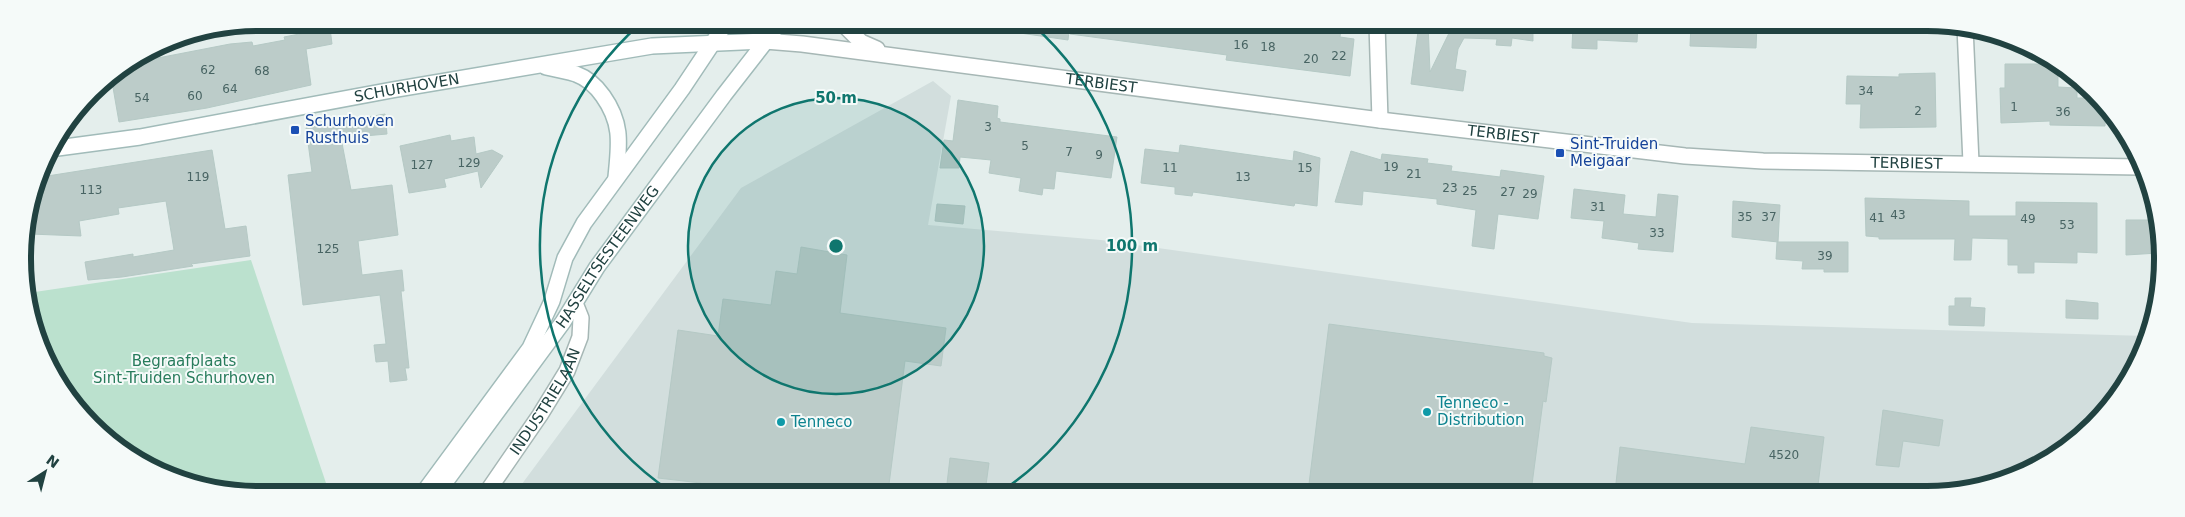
<svg xmlns="http://www.w3.org/2000/svg" width="2185" height="517" font-family="'DejaVu Sans',sans-serif">
  <style>
    .built { fill: #d2dedd }
    .green { fill: #bbe1ce }
    .building { fill: #bcccc9; stroke: #b5c9c5 }
    .lines { fill: none; stroke-linecap: round; stroke-linejoin: round }
    .street-casing { stroke: #a6b7b5; stroke-width: 18 }
    .secondary-casing { stroke: #a1bbb9; stroke-width: 18 }
    .street { stroke: #fff; stroke-width: 15 }
    .secondary { stroke: #fff; stroke-width: 15 }
    .ring { fill: none; stroke: #0f766e; stroke-width: 2.5 }
    .transit-dot { fill: #1a4fb4; stroke: #f5faf9; stroke-width: 2 }
    .culture-dot { fill: #0f9aa8; stroke: #f5faf9; stroke-width: 2 }
    .labels { text-anchor: middle; dominant-baseline: central; stroke-width: 4; stroke-linejoin: round; paint-order: stroke }
    .number-label { font-size: 12px; fill: #486463 }
    .street-label { font-size: 15px; fill: #214241; stroke: #f5faf9 }
    .transit-label { font-size: 15px; fill: #164399; stroke: #f5faf9; text-anchor: start }
    .park-label { font-size: 15px; fill: #287c5c; stroke: #f5faf9 }
    .culture-label { font-size: 15px; fill: #0d838f; stroke: #f5faf9; text-anchor: start }
    .rim { fill: none; stroke: #214241; stroke-width: 6 }
    .centre { fill: #0f766e; stroke: #f5faf9; stroke-width: 2.5 }
    .ring-label { font-size: 15px; text-anchor: middle; font-weight: bold; fill: #0f766e; stroke: #f5faf9; stroke-width: 4; stroke-linejoin: round; paint-order: stroke }
  </style>
  <rect width="100%" height="100%" fill="#e4eeec"/>
  <path class="built" d="M933,81L951,96L928,225L1101,240L1692,323L2146,336L2138,363L2093,426L2031,470L1957,493L516,492L741,188Z"/>
  <path class="green" d="M251,260L329,492H227L140,463L71,402L31,320L28,293Z"/>
  <path class="building" d="M1021,23H1070L1068,40L1020,33Z
    M1071,23L1310,24L1341,29L1340,37L1354,39L1350,76L1226,60L1227,55L1070,34Z
    M1419,24H1428L1430,72L1451,29V24H1533V41L1512,38L1511,46L1496,45L1497,39L1464,38L1458,49L1455,69L1466,71L1463,91L1411,84Z
    M1573,24H1638L1637,42L1597,40V49L1572,48Z
    M1691,24H1757L1756,48L1690,46Z
    M330,28L332,44L306,49L311,85L207,108L119,122L111,76L128,70L127,66L132,63L230,44L252,42L253,46L285,40L284,37Z
    M2042,53L2058,66V87L2077,88V98H2095L2106,108L2105,126L2050,125V121L2001,123L2000,88H2005V64H2043Z
    M1935,73L1936,127L1860,128L1861,104H1846L1847,76L1899,77V74Z
    M958,100L998,106L997,118L1000,119V122L1117,137L1111,178L1056,171L1054,189L1043,188L1042,195L1019,191L1021,178L989,173L991,160L960,157L959,168H940L944,140L953,141Z
    M385,114L387,134L341,138L351,190L392,185L398,235L358,241L362,275L402,270L404,291H401L409,368H405L407,380L390,382L388,361L376,362L374,345L386,344L380,295L303,305L288,175L312,172L306,128Z
    M450,135L451,141L474,137L476,154L492,150L503,156L481,188L478,171L444,179L446,187L409,193L400,146Z
    M1180,145L1293,161L1294,151L1320,158L1317,206L1295,203L1294,206L1193,192L1192,196L1175,194V187L1141,183L1145,149L1179,153Z
    M212,150L225,229L246,226L250,256L191,264L193,266L122,277L88,280L85,262L133,254V257L174,250L166,201L118,208L119,214L79,221L81,236L30,234L29,222L41,177Z
    M1351,151L1381,160L1382,154L1428,159L1427,163L1452,166L1451,171L1500,177L1501,170L1544,176L1538,219L1498,214L1494,249L1472,246L1476,210L1437,204V199L1363,191L1362,205L1335,202Z
    M1574,189L1625,195L1623,214L1656,217L1658,194L1678,196L1673,252L1638,249L1639,243L1602,238L1604,221L1571,218Z
    M1865,198L1969,201V216H2016V202L2097,203V253L2077,252V263L2034,262V273H2018V265H2008V239L1972,238L1971,260H1954L1955,239H1879V237L1866,236Z
    M1733,201L1780,205L1778,242L1732,237Z
    M937,204L965,206L963,224L935,221Z
    M2126,220H2156L2158,253L2126,255Z
    M1777,242H1848V272H1824V269H1802L1803,261L1776,259Z
    M801,247L847,255L840,313L946,328L941,366L905,361L888,492H700L701,483L658,478L678,330L718,336L723,299L771,305L776,271L797,274Z
    M1955,298H1971L1970,307L1985,308L1984,326L1949,325V306H1955Z
    M2066,300L2098,303V319L2066,318Z
    M1329,324L1544,353V356L1552,358L1546,402L1543,401L1531,492H1308Z
    M1883,410L1943,420L1939,446L1903,441L1899,467L1876,465Z
    M1751,427L1824,437L1817,493L1615,492L1620,447L1745,464Z
    M950,458L989,463L985,492H946Z"/>
  <g class="lines">
    <g class="street-casing">
      <g id="street">
        <path d="M842,23L861,42L877,49"/>
        <path d="M1377,24L1380,120"/>
        <path d="M1965,27L1971,163"/>
        <path id="s1" d="M765,41L802,44L1380,120L1685,156L1763,161L2139,167"/>
        <path id="s2" d="M487,492L540,415L567,371L580,337L581,318L575,303"/>
      </g>
    </g>
    <g class="secondary-casing">
      <g id="secondary">
        <path d="M546,67C556,69 566,71 576,74C587,78 596,86 603,96C623,124 619,145 616,177"/>
        <path id="s3" d="M50,149L140,137L392,90L652,46L765,41"/>
        <path d="M424,492L530,348L552,301L565,258L584,223L682,89L726,23"/>
        <path id="s4" d="M438,492L563,322L597,267L724,95L780,23"/>
      </g>
    </g>
    <use href="#street" class="street"/>
    <use href="#secondary" class="secondary"/>
  </g>
  <circle cx="836" cy="246" r="148" fill="#0f766e" fill-opacity=".12"/>
  <g class="ring">
    <circle cx="836" cy="246" r="148"/>
    <path d="M670 491A296 296 0 0 1 640 24M1032 24A296 296 0 0 1 1002 491"/>
  </g>
  <g class="transit-dot">
    <rect x="290" y="125" width="10" height="10" rx="2.5"/>
    <rect x="1555" y="148" width="10" height="10" rx="2.5"/>
  </g>
  <g class="culture-dot">
    <circle cx="1427" cy="412" r="5"/>
    <circle cx="781" cy="422" r="5"/>
  </g>
  <g class="labels">
    <g class="number-label">
      <text x="1241" y="45">16</text>
      <text x="1268" y="47">18</text>
      <text x="1339" y="56">22</text>
      <text x="1311" y="59">20</text>
      <text x="208" y="70">62</text>
      <text x="262" y="71">68</text>
      <text x="230" y="89">64</text>
      <text x="1866" y="91">34</text>
      <text x="195" y="96">60</text>
      <text x="142" y="98">54</text>
      <text x="2014" y="107">1</text>
      <text x="1918" y="111">2</text>
      <text x="2063" y="112">36</text>
      <text x="988" y="127">3</text>
      <text x="1025" y="146">5</text>
      <text x="1069" y="152">7</text>
      <text x="1099" y="155">9</text>
      <text x="469" y="163">129</text>
      <text x="422" y="165">127</text>
      <text x="1391" y="167">19</text>
      <text x="1170" y="168">11</text>
      <text x="1305" y="168">15</text>
      <text x="1414" y="174">21</text>
      <text x="198" y="177">119</text>
      <text x="1243" y="177">13</text>
      <text x="1450" y="188">23</text>
      <text x="91" y="190">113</text>
      <text x="1470" y="191">25</text>
      <text x="1508" y="192">27</text>
      <text x="1530" y="194">29</text>
      <text x="1598" y="207">31</text>
      <text x="1898" y="215">43</text>
      <text x="1745" y="217">35</text>
      <text x="1769" y="217">37</text>
      <text x="1877" y="218">41</text>
      <text x="2028" y="219">49</text>
      <text x="2067" y="225">53</text>
      <text x="1657" y="233">33</text>
      <text x="328" y="249">125</text>
      <text x="1825" y="256">39</text>
      <text x="1784" y="455">4520</text>
    </g>
    <g class="street-label">
      <text stroke="none"><textPath href="#s1" startOffset="339">TERBIEST</textPath></text>
      <text stroke="none"><textPath href="#s3" startOffset="362">SCHURHOVEN</textPath></text>
      <text stroke="none"><textPath href="#s1" startOffset="744">TERBIEST</textPath></text>
      <text stroke="none"><textPath href="#s1" startOffset="1149">TERBIEST</textPath></text>
      <text stroke="none"><textPath href="#s4" startOffset="290">HASSELTSESTEENWEG</textPath></text>
      <text stroke="none"><textPath href="#s2" startOffset="108">INDUSTRIELAAN</textPath></text>
    </g>
    <g class="transit-label">
      <text x="305" y="121">Schurhoven<tspan x="305" dy="17">Rusthuis</tspan></text>
      <text x="1570" y="144">Sint-Truiden<tspan x="1570" dy="17">Meigaar</tspan></text>
    </g>
    <g class="park-label">
      <text x="184" y="361">Begraafplaats<tspan x="184" dy="17">Sint-Truiden Schurhoven</tspan></text>
    </g>
    <g class="culture-label">
      <text x="1437" y="403">Tenneco -<tspan x="1437" dy="17">Distribution</tspan></text>
      <text x="791" y="422">Tenneco</text>
    </g>
  </g>
  <path d="M0 0H2185V517H0ZM258 31H1927A227 227 0 0 1 2154 258V259A227 227 0 0 1 1927 486H258A227 227 0 0 1 31 259V258A227 227 0 0 1 258 31Z" fill="#f5faf9" fill-rule="evenodd"/>
  <path class="rim" d="M258 31H1927A227 227 0 0 1 2154 258V259A227 227 0 0 1 1927 486H258A227 227 0 0 1 31 259V258A227 227 0 0 1 258 31Z"/>
  <circle cx="836" cy="246" r="8" class="centre"/>
  <g class="ring-label">
    <text x="836" y="103">50 m</text>
    <text x="1132" y="251">100 m</text>
  </g>
  <g transform="translate(45 472) rotate(36)" stroke="#f5faf9" stroke-width="4" paint-order="stroke">
  <path d="M0-4L9 19L0 12L-9 19Z" fill="#214241"/>
  <text y="-8" font-size="14" font-weight="bold" text-anchor="middle" fill="#214241">N</text>
  </g>
</svg>
